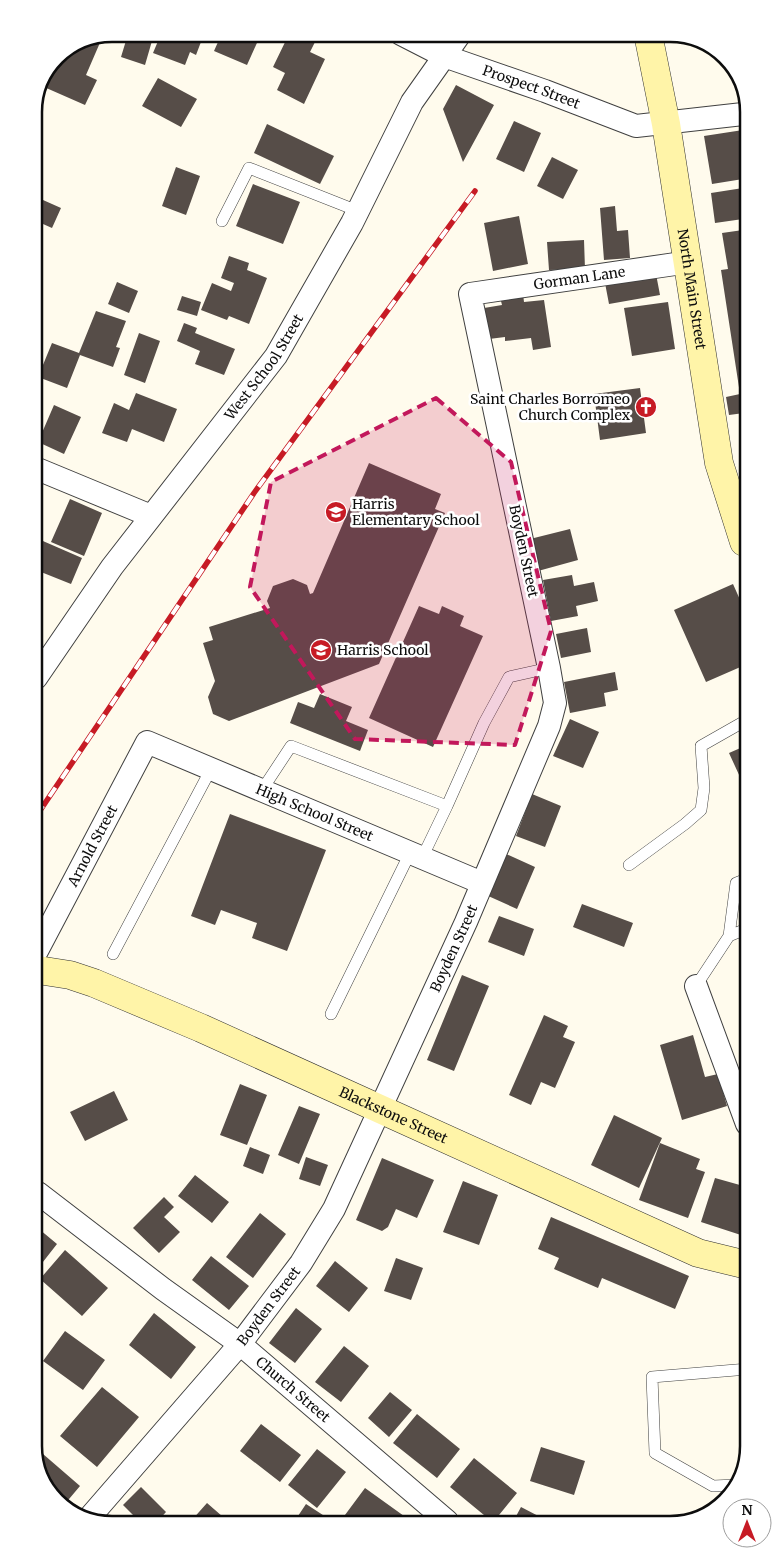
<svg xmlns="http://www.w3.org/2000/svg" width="782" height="1558" font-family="Merriweather,serif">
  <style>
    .building { fill: #564d48 }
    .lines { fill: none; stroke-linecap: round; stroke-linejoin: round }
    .lane-casing { stroke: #404040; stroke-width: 12 }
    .street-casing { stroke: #404040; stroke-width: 24 }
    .secondary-casing { stroke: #2f2f2f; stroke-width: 29 }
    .lane { stroke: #fff; stroke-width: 11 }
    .street { stroke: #fff; stroke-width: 22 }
    .secondary { stroke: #fff4a8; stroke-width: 28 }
    .rail-casing { stroke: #c71b25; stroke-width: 5.5 }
    .rail { stroke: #fff; stroke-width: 4; stroke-dasharray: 11; stroke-linecap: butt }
    .marked { fill: #c2185b; fill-opacity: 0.2; stroke: #c2185b; stroke-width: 4; stroke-dasharray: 10 6; stroke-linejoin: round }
    .labels { text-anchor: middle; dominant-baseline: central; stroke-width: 5; stroke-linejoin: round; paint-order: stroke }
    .street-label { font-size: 14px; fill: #0d0d0d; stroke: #fff }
    .poi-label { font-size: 14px; fill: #0d0d0d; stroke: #fff; text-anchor: start }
    .rim { fill: none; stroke: #0d0d0d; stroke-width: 2.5 }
  </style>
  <rect width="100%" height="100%" fill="#fffbed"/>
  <path class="building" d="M128,34H154L145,65L121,57Z
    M161,34H204L196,55L190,52L185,65L153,53Z
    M217,34H261L247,65L214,51L218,42L214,40Z
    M289,34H309L317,38L310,52L325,59L304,104L277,90L285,73L273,67Z
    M102,38L86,75L97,80L85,105L44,87L57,57Z
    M158,78L197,99L181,127L142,106Z
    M456,85L494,105L463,162L443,109Z
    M514,121L541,133L524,172L496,159Z
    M267,124L334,156L320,184L254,153Z
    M743,130V179L712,184L704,136Z
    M552,157L578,170L563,199L537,186Z
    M34,166L43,170L34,188Z
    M176,167L200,176L186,215L162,206Z
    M253,184L300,202L283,244L236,226Z
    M743,188V219L715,223L711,193Z
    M34,196L61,208L52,228L34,220Z
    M615,206L617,231L628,230L630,258L604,260L600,208Z
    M519,216L528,264L493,271L484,223Z
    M743,230L744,413L729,415L726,397L740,394L721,270L728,269L722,233Z
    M584,240L585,269L549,270L547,242Z
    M229,256L249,263L247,270L267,278L249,324L229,316L227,320L201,310L212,283L231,291L234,283L221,278Z
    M656,274L660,295L609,304L605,283Z
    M117,282L138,291L129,313L108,304Z
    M523,294L524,302L544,300L551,347L533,350L531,338L505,341V337L489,339L484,308L502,305L500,297Z
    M182,296L201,302L197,316L177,310Z
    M668,302L675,349L632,356L624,308Z
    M96,311L126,321L116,347L120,348L113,367L80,355L67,388L38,377L52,343L79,353Z
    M184,323L197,328L195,333L235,349L224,375L195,364L200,351L177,341Z
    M139,333L160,341L145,383L124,375Z
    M640,388L646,433L600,440L594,394Z
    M136,393L177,409L164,442L132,429L127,442L102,433L114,403L129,410Z
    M54,405L81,417L64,454L38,442Z
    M369,463L441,494L435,509L445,513L379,664L229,721L213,714L208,697L215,681L203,643L213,640L209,627L270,608L267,601L273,586L293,579L307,585L310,594L313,593Z
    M70,499L102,513L84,556L51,542Z
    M570,529L578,560L538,571L530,539Z
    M36,538L82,558L71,584L36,570Z
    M572,575L574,586L594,582L598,601L576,606L578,616L551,621L543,580Z
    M36,579L42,582L36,596Z
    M733,584L745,611V665L706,682L674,610Z
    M419,606L439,614L442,606L464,616L460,626L483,636L433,747L369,718Z
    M587,628L591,652L561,658L556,634Z
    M615,672L618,690L604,693L606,706L570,713L564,682Z
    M320,694L352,707L346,721L368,730L360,751L290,723L298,702L314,708Z
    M570,719L599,732L583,768L553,756Z
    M745,746V774L740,777L729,753Z
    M532,794L561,806L545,847L516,836Z
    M230,814L326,850L287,951L252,938L257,923L221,910L215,925L191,916Z
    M504,853L535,867L517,909L486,895Z
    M582,904L633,923L624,947L573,927Z
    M499,916L534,929L524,956L488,942Z
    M462,975L489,986L454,1071L427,1060Z
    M544,1015L568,1026L563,1037L575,1042L555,1088L541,1082L531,1105L509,1095Z
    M693,1035L705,1077L718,1074L727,1106L682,1120L660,1045Z
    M240,1084L267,1095L247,1145L220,1135Z
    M114,1091L128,1120L85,1141L70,1112Z
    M299,1106L320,1114L299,1164L278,1155Z
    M614,1115L662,1138L639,1188L591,1165Z
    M660,1143L700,1159L696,1169L705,1172L688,1218L639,1200Z
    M250,1147L270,1155L263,1174L243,1166Z
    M306,1157L328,1165L320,1186L299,1179Z
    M382,1158L434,1180L417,1218L396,1209L388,1227L382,1231L356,1220Z
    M195,1175L229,1202L212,1223L178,1196Z
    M715,1178L747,1187V1237L701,1222Z
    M463,1181L498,1195L479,1245L443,1232Z
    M164,1197L174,1207L164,1217L180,1232L159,1253L133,1228Z
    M260,1213L286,1234L253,1278L226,1257Z
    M551,1217L689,1276L675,1309L602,1278L598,1288L554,1269L559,1258L538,1249Z
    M39,1229L57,1244L39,1267Z
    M65,1250L108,1288L82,1316L40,1279Z
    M211,1256L249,1286L229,1310L192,1280Z
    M396,1258L423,1268L411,1300L384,1291Z
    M335,1261L368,1288L349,1312L316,1286Z
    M296,1308L322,1329L295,1363L269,1343Z
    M154,1313L196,1347L171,1379L129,1345Z
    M65,1331L105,1360L83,1390L43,1361Z
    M344,1346L369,1366L341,1402L315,1382Z
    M102,1387L139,1417L97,1467L60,1436Z
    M390,1392L412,1410L389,1437L368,1418Z
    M417,1414L460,1449L437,1478L393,1443Z
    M261,1424L301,1455L280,1482L240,1451Z
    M541,1447L585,1461L574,1495L530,1481Z
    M317,1449L346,1472L317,1508L288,1485Z
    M43,1454L80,1486L64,1505L40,1476V1458Z
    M474,1458L517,1493L495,1520H490L450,1487Z
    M141,1487L166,1512L155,1524H142L123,1505Z
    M365,1488L404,1516L400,1521L346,1522L342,1519Z
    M207,1503L230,1523H194L191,1521Z
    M306,1504L326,1517L323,1522H294Z
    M521,1507L546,1520H514Z"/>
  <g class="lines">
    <g class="lane-casing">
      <path id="lane" d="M725,59L726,61
        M222,221L249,168L358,211
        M262,790L291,746L447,806L484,723L509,677L549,668
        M422,858L447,806
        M629,865L685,824L701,810L704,788L701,746L745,721
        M746,879L736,883L729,936L746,929
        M113,954L211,769
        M696,986L729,936
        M331,1014L410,853
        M736,1485L713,1486L655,1453L652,1377L748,1369"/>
    </g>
    <g class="street-casing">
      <g id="street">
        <path id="s1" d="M401,34L444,56L545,91L636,126L743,114"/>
        <path d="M35,468L151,516"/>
        <path id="s2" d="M36,678L112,567L276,356L352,223L412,102L460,34"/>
        <path id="s3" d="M37,951L147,742L482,883"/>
        <path d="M696,986L747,1124"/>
        <path id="s4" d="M38,1193L163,1289L240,1344L447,1521"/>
        <path id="s5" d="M89,1518L240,1344L301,1263L334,1209L466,922L549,726L555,703L549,668L470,294L689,262"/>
      </g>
    </g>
    <g class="secondary-casing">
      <g id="secondary">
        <path id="s6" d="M648,34L666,124L719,463L744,542"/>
        <path id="s7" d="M38,970L70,975L94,983L201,1028L698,1253L747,1265"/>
      </g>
    </g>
    <use href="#lane" class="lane"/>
    <use href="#street" class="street"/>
    <use href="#secondary" class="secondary"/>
    <g class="rail-casing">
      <path id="rail" d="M37,815L254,493L475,191"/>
    </g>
    <use href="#rail" class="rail"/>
  </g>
  <path class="marked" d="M436,398L511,462L551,631L515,745L355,739L250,587L271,482Z"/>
  <defs>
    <g id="church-disc" transform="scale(1.125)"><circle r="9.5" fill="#c71b25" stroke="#fff"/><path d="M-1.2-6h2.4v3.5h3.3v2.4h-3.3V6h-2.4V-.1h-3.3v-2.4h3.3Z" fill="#fff"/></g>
    <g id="school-disc" transform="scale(1.125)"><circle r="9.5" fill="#c71b25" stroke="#fff"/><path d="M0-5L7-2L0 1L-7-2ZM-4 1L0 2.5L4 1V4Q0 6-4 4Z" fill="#fff"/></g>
  </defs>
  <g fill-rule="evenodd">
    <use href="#church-disc" x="646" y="407"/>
    <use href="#school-disc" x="336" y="512"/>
    <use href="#school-disc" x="321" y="650"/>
  </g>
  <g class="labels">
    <g class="street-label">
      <text stroke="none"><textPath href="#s1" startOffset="141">Prospect Street</textPath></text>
      <text stroke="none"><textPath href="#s5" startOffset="1476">Gorman Lane</textPath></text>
      <text stroke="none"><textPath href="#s6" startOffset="259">North Main Street</textPath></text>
      <text stroke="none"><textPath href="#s2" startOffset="386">West School Street</textPath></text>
      <text transform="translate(524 551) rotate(78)">Boyden Street</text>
      <text stroke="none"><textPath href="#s3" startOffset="418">High School Street</textPath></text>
      <text stroke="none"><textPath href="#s3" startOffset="119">Arnold Street</textPath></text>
      <text stroke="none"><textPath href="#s5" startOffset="682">Boyden Street</textPath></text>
      <text stroke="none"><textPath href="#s7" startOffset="385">Blackstone Street</textPath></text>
      <text stroke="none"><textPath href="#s5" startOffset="278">Boyden Street</textPath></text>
      <text stroke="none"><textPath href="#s4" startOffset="322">Church Street</textPath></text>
    </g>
    <g class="poi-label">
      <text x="630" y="399" text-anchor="end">Saint Charles Borromeo<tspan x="630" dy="16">Church Complex</tspan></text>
      <text x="352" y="504">Harris<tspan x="352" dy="16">Elementary School</tspan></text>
      <text x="337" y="650">Harris School</text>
    </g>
  </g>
  <path d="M0 0H782V1558H0ZM112 42H670A70 70 0 0 1 740 112V1446A70 70 0 0 1 670 1516H112A70 70 0 0 1 42 1446V112A70 70 0 0 1 112 42Z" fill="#fff" fill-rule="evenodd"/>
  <path class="rim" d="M112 42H670A70 70 0 0 1 740 112V1446A70 70 0 0 1 670 1516H112A70 70 0 0 1 42 1446V112A70 70 0 0 1 112 42Z"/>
  <g transform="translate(747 1523)"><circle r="24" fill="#ffffff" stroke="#9e9e9e"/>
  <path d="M0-4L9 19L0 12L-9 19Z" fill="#c71b25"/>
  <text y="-8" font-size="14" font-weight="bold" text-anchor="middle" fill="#0d0d0d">N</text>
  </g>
</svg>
